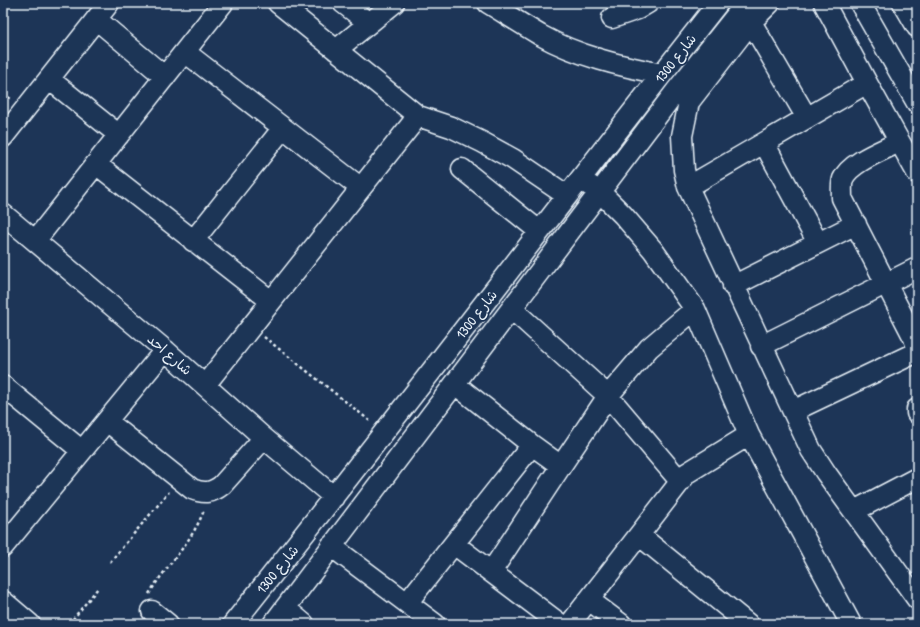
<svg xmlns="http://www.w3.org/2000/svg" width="920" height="627" font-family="'Patrick Hand','Playpen Sans Arabic',sans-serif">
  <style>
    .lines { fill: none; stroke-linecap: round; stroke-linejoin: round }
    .minor-casing { stroke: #e8f1f8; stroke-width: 23 }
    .path { stroke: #e8f1f8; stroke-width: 2.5; stroke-dasharray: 3 3; stroke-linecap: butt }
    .minor { stroke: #1d3557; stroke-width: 20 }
    .labels { text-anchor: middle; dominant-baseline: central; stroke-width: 3.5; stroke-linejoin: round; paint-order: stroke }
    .street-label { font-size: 14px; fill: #e8f1f8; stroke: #1d3557 }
  </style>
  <rect width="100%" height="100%" fill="#1d3557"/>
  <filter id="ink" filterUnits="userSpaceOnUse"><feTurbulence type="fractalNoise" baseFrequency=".025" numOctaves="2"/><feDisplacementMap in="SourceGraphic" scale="8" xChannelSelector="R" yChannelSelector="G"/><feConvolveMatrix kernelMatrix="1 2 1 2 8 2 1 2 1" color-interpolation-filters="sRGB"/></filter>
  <g filter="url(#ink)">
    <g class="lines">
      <g class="minor-casing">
        <path id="minor" d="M278,3L418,116L451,127L482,142L513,159L566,195
          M343,3L369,23
          M488,3C506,14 523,25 540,35C578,56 620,66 662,74
          M770,3L751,22L689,102L682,136L684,170L688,187L811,450L826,473L917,599
          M824,3L867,83L917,173
          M860,3L917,103
          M903,3L917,27
          M612,18L638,9L648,3
          M96,19L165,77
          M751,22L807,118
          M336,50L394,3
          M185,52L361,188
          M49,79L119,135
          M3,137L109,3
          M899,142C884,150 850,162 843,179C841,185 842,191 842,198L914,338L917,347
          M764,143L818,243
          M96,164L271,301
          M462,169L539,231
          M589,185L600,192L623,215L653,250L695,309L749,435L851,624
          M688,187L867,83
          M3,214L165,350L264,438L334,497
          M35,241L223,3
          M193,241L283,128
          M733,286L856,224
          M512,309L608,396L680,481
          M761,346L917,268
          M455,384L532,445L561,466
          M205,385L418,116
          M3,386L82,451
          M917,409V413
          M793,411L917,352
          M107,421L192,489C204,494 212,493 222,485L264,438
          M854,511L917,478
          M639,535L748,624
          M454,544L560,624
          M331,546L435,624
          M3,547L165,350
          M491,572L561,466L608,396L649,348L695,309
          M589,600L621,624
          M3,601L30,624
          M407,603L532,445
          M285,608L304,624
          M152,611L168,624
          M233,624C397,419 555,209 718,3
          M273,624L676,91L746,3
          M570,624L687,473L749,435"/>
      </g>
      <path class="path" d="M3,94L11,99
        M264,337L370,421
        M110,562L169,492
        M149,594C167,564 192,543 204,510
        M69,624L98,588"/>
      <use href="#minor" class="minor"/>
    </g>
  </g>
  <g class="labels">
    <g class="street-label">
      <text transform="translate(675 58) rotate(-52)">شارع 1300</text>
      <text transform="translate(476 314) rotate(-52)">شارع 1300</text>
      <text transform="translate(170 354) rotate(41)">شارع احد</text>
      <text transform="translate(277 569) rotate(-51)">شارع 1300</text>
    </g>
  </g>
  <rect width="920" height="627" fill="none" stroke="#1d3557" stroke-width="16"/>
  <rect x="8" y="8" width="904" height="611" fill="none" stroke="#e8f1f8" stroke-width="1.5" filter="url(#ink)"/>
</svg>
